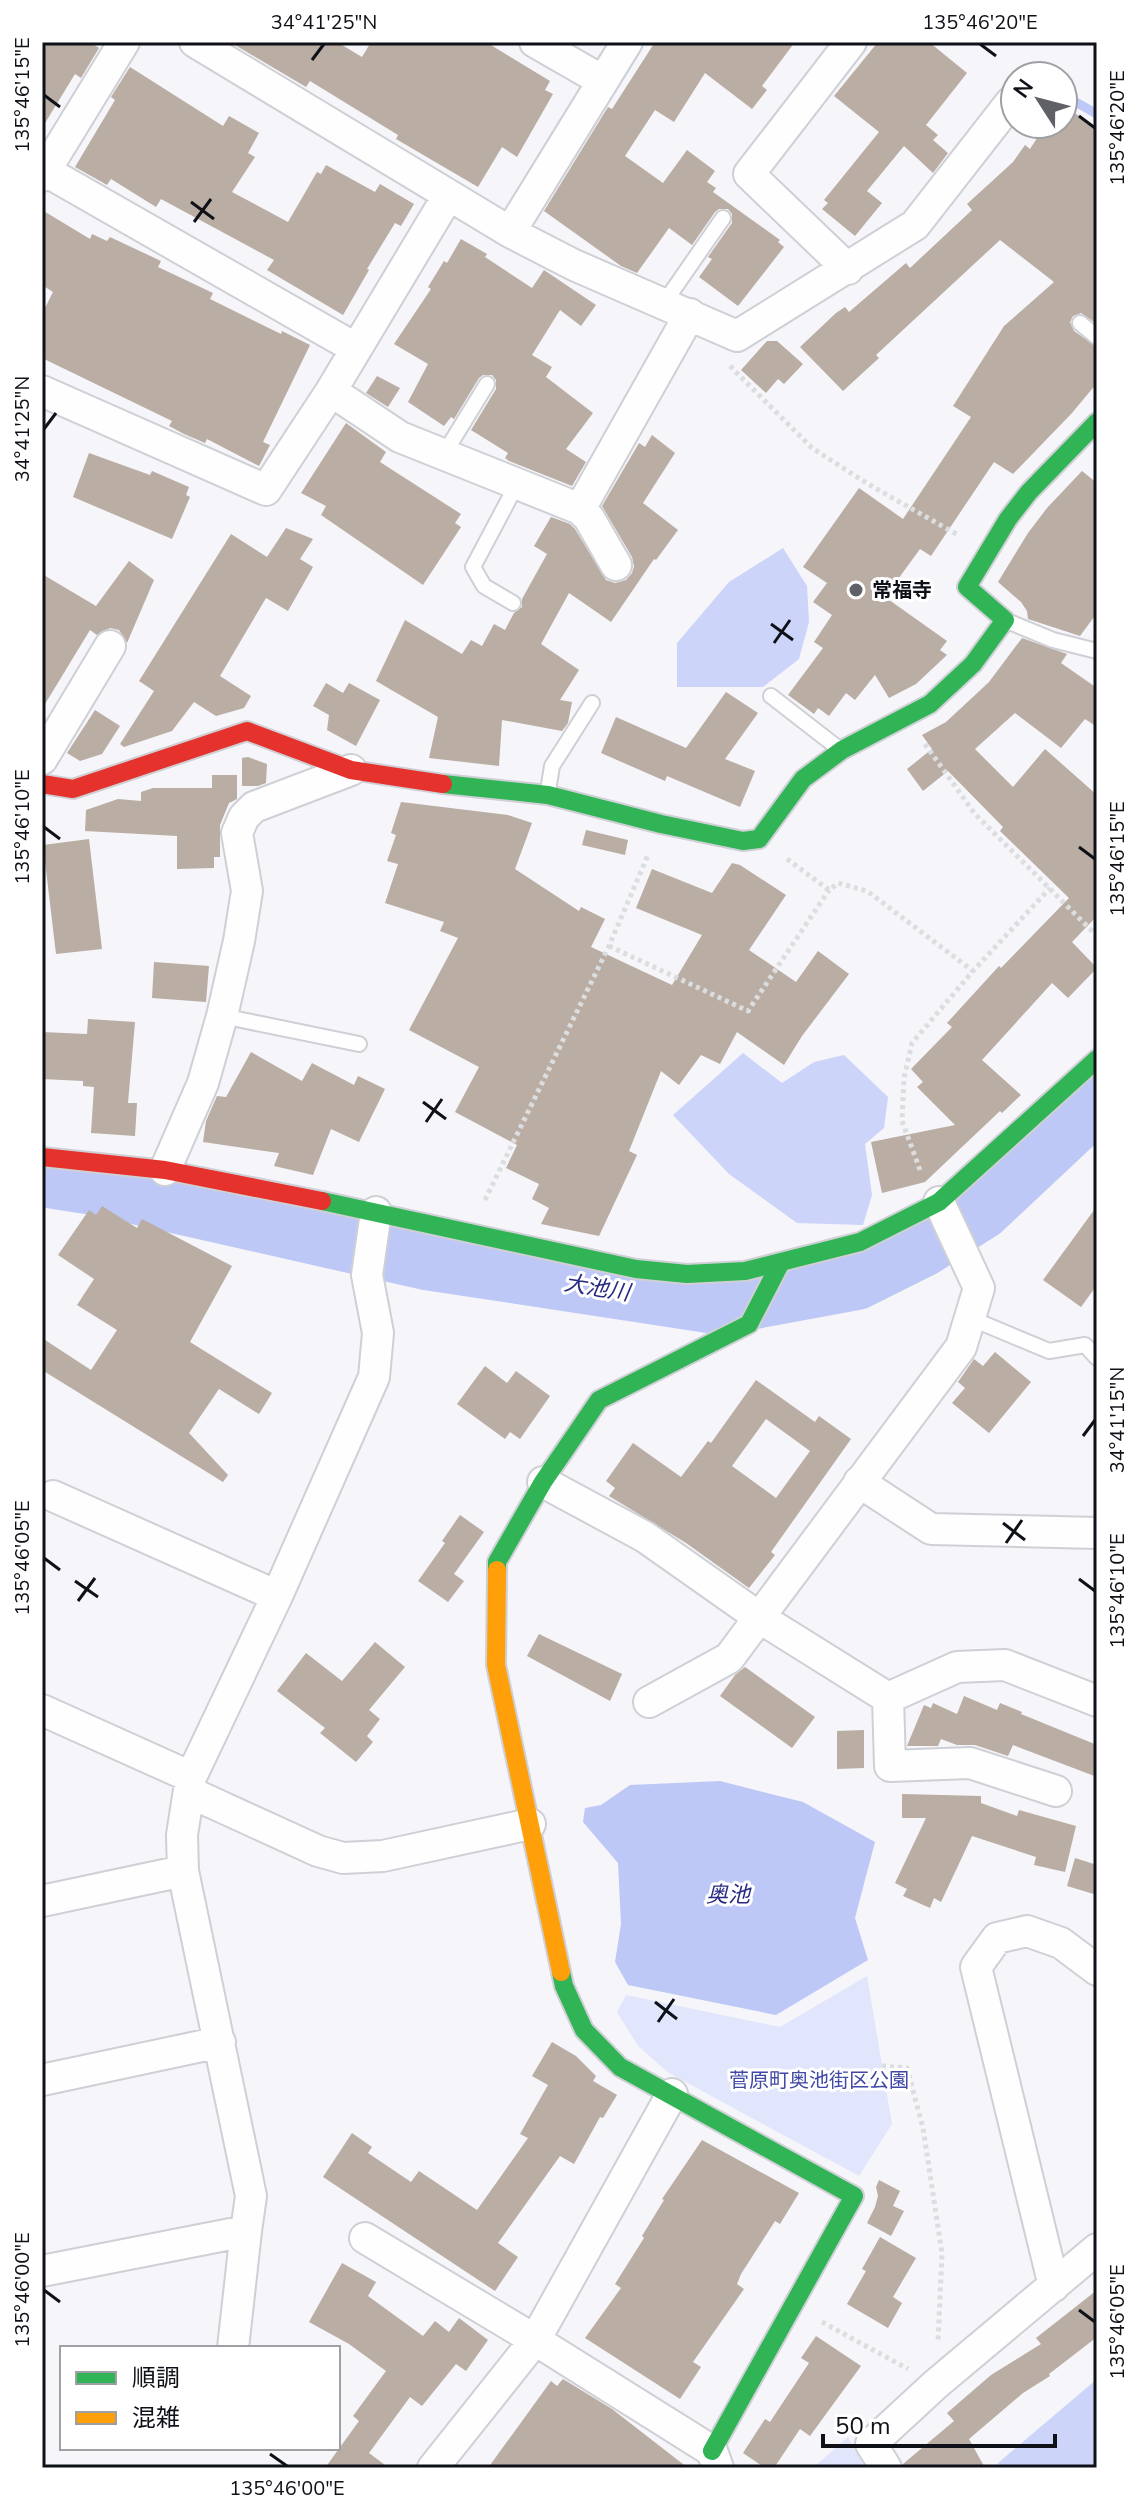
<svg xmlns="http://www.w3.org/2000/svg" width="1139" height="2510" font-family="'Nunito Sans','Noto Sans JP',sans-serif">
  <style>
    .green { fill: #e1e6fc }
    .forest { fill: #ccd4fa }
    .water { fill: #bec8f6 }
    .lines { fill: none; stroke-linecap: round; stroke-linejoin: round }
    .stream { stroke: #bec8f6; stroke-width: 9 }
    .river { stroke: #bec8f6; stroke-width: 56 }
    .building { fill: #baada3; fill-rule: evenodd }
    .lane-casing { stroke: #cfd0d6; stroke-width: 18 }
    .street-casing { stroke: #cfd0d6; stroke-width: 34 }
    .fast-casing { stroke: #cfd0d6; stroke-width: 22 }
    .slow-casing { stroke: #cfd0d6; stroke-width: 22 }
    .jam-casing { stroke: #cfd0d6; stroke-width: 22 }
    .path { stroke: #dcdddf; stroke-width: 5; stroke-dasharray: 4 4; stroke-linecap: butt }
    .lane { stroke: #fefefe; stroke-width: 14 }
    .street { stroke: #fefefe; stroke-width: 30 }
    .fast { stroke: #30b455; stroke-width: 18 }
    .slow { stroke: #ff9f0a; stroke-width: 18 }
    .jam { stroke: #e5322d; stroke-width: 18 }
    .ticks { fill: none; stroke: #0f1118; stroke-width: 3 }
    .poi-dot { fill: #606167; stroke: #fff; stroke-width: 3 }
    .labels { text-anchor: middle; dominant-baseline: central; stroke-width: 6; stroke-linejoin: round; paint-order: stroke }
    .poi-label { font-size: 20px; font-weight: bold; fill: #0f1118; stroke: #fff; text-anchor: start }
    .park-label { font-size: 20px; fill: #4049a5; stroke: #fff }
    .water-label { font-size: 22px; font-style: italic; fill: #282a84; stroke: #fff }
    .neatline { fill: none; stroke: #0f1118; stroke-width: 3 }
    .ticks-label { font-size: 20px; text-anchor: middle; fill: #0f1118 }
  </style>
  <rect width="100%" height="100%" fill="#f5f5fa"/>
  <path class="green" d="M867,1976L892,2124L859,2176L669,2073L638,2046L617,2012L626,1995L780,2027Z
    M848,2437L865,2468H813Z"/>
  <path class="forest" d="M783,548L807,586L809,622L799,659L763,687H677V643L729,582Z
    M743,1053L782,1083L814,1062L844,1055L888,1097L884,1128L865,1144L872,1195L863,1225L797,1223L729,1174L673,1115Z
    M1097,2379V2468H1001L998,2463Z"/>
  <path class="water" d="M720,1781L803,1802L875,1842L855,1918L868,1960L776,2015L628,1985L615,1962L621,1924L618,1863L583,1822L585,1808L601,1805L630,1785Z"/>
  <g class="lines">
    <path class="stream" d="M1063,95L1097,114"/>
    <path class="river" d="M42,1179L94,1187L426,1262L722,1307L857,1282L923,1249L983,1211L1097,1104"/>
  </g>
  <path class="building" d="M42,42H90L99,48L81,78L75,74L42,128Z
    M230,42H337L362,57L371,42H486L550,81L545,90L553,94L517,157L502,147L478,187L396,139L398,135L310,81L306,87Z
    M655,42H795L762,86L767,90L752,109L705,73L674,122L655,110L625,156L663,183L687,150L715,171L707,182L716,188L713,192L780,240L778,242L784,247L738,306L699,277L712,259L708,257L732,223V214L728,209H719L715,212L692,245L669,228L637,273L621,266L544,211L608,107L612,109Z
    M878,42H929L967,73L926,125L938,135L933,140L948,153L933,173L904,146L867,191L882,203L855,236L822,209L828,203L824,200L879,132L834,96Z
    M130,67L223,126L229,116L259,133L248,153L255,157L232,192L288,222L317,172L321,174L326,165L375,192L380,184L414,204L401,226L395,223L367,269L369,270L343,315L267,270L274,260L161,199L156,207L111,179L107,185L75,167L115,100L111,97Z
    M1063,105L1097,128V324L1081,313L1073,316L1070,322L1074,331L1097,347V383L1072,413L1013,474L994,462L931,556L920,549L885,597L947,641L940,650L947,655L916,684L889,698L875,675L855,700L846,693L829,716L818,708L814,714L788,695L823,648L814,642L832,615L813,602L827,583L803,567L859,488L903,519L971,417L953,406L1004,326L1054,282L1000,240L876,355L879,358L843,391L800,347L836,313L845,307L849,312L906,263L910,268L972,210L967,204L1013,162L1025,145L1030,149L1046,124H1063Z
    M42,210L90,239L92,234L107,241L110,237L161,261L158,267L213,293L210,299L281,334L282,331L310,345L263,442L270,445L259,466L207,439L205,443L184,434L169,426L172,421L42,358V314L53,292L42,285Z
    M461,239L487,254L485,257L532,288L544,270L596,305L581,326L560,310L532,355L552,367L546,377L593,413L566,449L586,462L572,486L509,461L505,458L508,453L471,430L496,389V380L492,375H483L479,378L454,419L451,417L444,426L408,402L428,364L394,344L431,289L428,287L444,261L447,263Z
    M767,341H777L803,364L784,384L778,379L766,393L741,370Z
    M377,376L400,388L388,407L366,393Z
    M346,423L386,452L380,462L461,514L455,523L461,527L423,585L321,515L326,506L301,493Z
    M652,435L675,453L643,503L678,530L656,560L654,559L611,622L569,593L541,644L579,670L560,700L572,702L568,723L562,731L502,720L499,766L429,758L438,717L376,681L405,620L462,654L471,640L482,646L494,624L505,630L514,613L522,607V599L547,554L534,546L551,517L570,524L575,529L606,580L615,583L626,580L632,573L634,566L632,557L602,506L639,443L645,447Z
    M89,453L150,475L152,471L189,487L186,495L190,497L172,539L73,497Z
    M1082,471L1097,483V613L1080,636L1028,619L1027,611L1021,602L998,582L1028,533L1047,508Z
    M286,528L313,539L300,559L313,567L288,611L266,598L220,676L251,696L244,708L216,716L194,702L172,731L124,747L120,744L154,691L139,681L231,534L267,557Z
    M129,561L154,580L127,643L119,630L110,628L97,635L90,630L42,709V574L96,606Z
    M1022,638L1067,654L1061,663L1097,688V727L1085,719L1061,748L1015,713L975,749L1013,787L1045,749L1097,795V916L1072,942L1097,968L1068,998L1052,983L982,1060L1021,1095L1002,1113L1000,1111L925,1182L882,1193L871,1142L955,1125L917,1087L923,1082L911,1069L952,1027L947,1023L999,966L1001,968L1069,898L1000,831L1003,827L948,771L923,791L907,769L932,749L922,735L946,722L989,682Z
    M326,683L343,693L349,683L380,700L356,746L327,730L329,715L313,706Z
    M726,692L758,713L725,759L755,771L740,807L667,776L665,781L601,753L616,717L686,748Z
    M95,710L120,726L102,754L80,761L67,753Z
    M248,757L267,764L266,783L258,786H242V758Z
    M212,775H237V799L229,803L220,825V857H214V868L177,869V836L85,831L86,810L118,799L141,801V792L153,788H212Z
    M401,802L508,815L532,823L515,869L579,911L581,907L605,919L591,947L672,985L702,935L636,908L652,869L712,893L732,863L740,865L786,895L749,950L796,982L818,951L849,974L802,1036L784,1065L737,1032L720,1064L701,1055L679,1085L661,1071L629,1151L637,1155L599,1236L541,1224L549,1208L532,1199L539,1184L506,1168L517,1145L455,1112L479,1067L409,1030L458,938L440,931L444,922L385,903L398,864L387,861L396,835L391,833Z
    M586,830L628,840L625,855L582,845Z
    M89,839L102,949L56,954L43,845Z
    M154,962L209,966L206,1002L152,998Z
    M88,1019L135,1022L128,1103H137L135,1136L91,1133L94,1087L83,1086V1081L42,1079V1032L87,1034Z
    M251,1052L302,1081L312,1063L354,1085L358,1076L385,1089L359,1142L331,1129L313,1175L274,1166L279,1153L203,1142L206,1121L217,1096L226,1097Z
    M102,1206L137,1228L142,1219L232,1266L190,1342L272,1393L259,1414L219,1389L189,1433L228,1475L223,1482L42,1370V1338L91,1370L117,1330L77,1305L94,1279L58,1255L89,1210L96,1215Z
    M1097,1206V1285L1081,1307L1043,1280Z
    M995,1352L1031,1382L989,1433L952,1403L965,1388L958,1382L974,1359L983,1366Z
    M485,1366L507,1383L516,1371L550,1396L520,1439L510,1432L505,1439L457,1404Z
    M756,1380L815,1422L819,1416L851,1439L771,1552L775,1555L749,1588L686,1543L609,1496L615,1488L606,1481L633,1443L681,1477L708,1441L711,1443ZM766,1419L810,1451L776,1498L732,1466Z
    M460,1515L484,1532L454,1574L464,1581L448,1602L418,1581L445,1543L442,1541Z
    M539,1634L622,1674L610,1701L527,1656Z
    M375,1642L405,1667L369,1710L380,1719L367,1736L373,1742L356,1762L320,1733L325,1728L277,1691L306,1653L342,1681Z
    M745,1667L815,1717L792,1748L720,1696L735,1675Z
    M964,1696L997,1710L1000,1703L1022,1712L1021,1714L1097,1745V1777L1013,1745L1008,1756L975,1745H957L941,1739L938,1746H907L924,1705L931,1708L933,1703L957,1714Z
    M864,1730V1768L837,1769V1731Z
    M902,1794L981,1796V1803L1017,1816L1019,1810L1076,1826L1065,1872L1034,1865L1036,1857L972,1836L941,1902L934,1898L930,1908L903,1896L907,1889L895,1883L926,1818H902Z
    M1075,1858L1097,1865V1895L1067,1886Z
    M552,2042L576,2056L596,2076L593,2081L617,2095L603,2118L600,2117L574,2164L560,2156L498,2243L518,2257L495,2291L323,2177L352,2133L372,2147L368,2153L411,2182L419,2171L477,2210L528,2138L520,2134L548,2085L532,2076Z
    M702,2140L799,2193L780,2224L775,2221L741,2274L737,2284L744,2289L693,2362L701,2367L680,2399L585,2338L621,2288L615,2284L644,2238L642,2236L664,2200L662,2199Z
    M879,2180L900,2191L893,2206L904,2211L891,2236L867,2223L875,2207L878,2196L876,2187Z
    M880,2237L916,2258L893,2297L902,2303L888,2328L847,2304L866,2271L862,2269Z
    M342,2263L376,2282L368,2296L423,2336L435,2321L449,2332L459,2318L488,2340L466,2371L456,2364L422,2406L410,2397L369,2453L389,2468H325L359,2421L353,2416L386,2371L349,2344L309,2322Z
    M1097,2290V2337L1049,2374L1050,2376L1023,2393L969,2439L985,2468H904L903,2464L954,2421L947,2413L991,2375L1041,2344L1036,2338Z
    M816,2336L861,2366L810,2436L800,2429L774,2468H765L743,2453L765,2419L770,2422L809,2363L801,2358Z
    M563,2379L612,2409L688,2468H488L551,2381L557,2386Z"/>
  <g class="lines">
    <g class="lane-casing">
      <path id="lane" d="M664,303L723,218
        M1080,323L1097,337
        M444,454L487,384
        M513,603L484,586L473,567L517,484
        M1007,621L1053,640L1097,651
        M771,696L838,748
        M548,791L552,766L592,703
        M222,1016L359,1044
        M970,1318L1049,1351L1085,1345L1097,1358"/>
    </g>
    <g class="street-casing">
      <path id="street" d="M195,42L510,232L574,265L737,336L915,225L1011,102
        M535,42L603,81
        M42,169L355,348
        M42,176L124,42
        M510,232L627,42
        M848,269L749,174L851,42
        M42,391L266,490L331,391L448,196
        M331,391L400,437L580,509L690,314
        M580,509L589,518L616,565
        M42,759L110,646
        M165,1170L203,1083L222,1016L239,941L247,891L237,833L244,817L254,807L351,770
        M543,1482L645,1537L760,1618L888,1698L957,1667L1005,1665L1097,1701
        M859,1482L931,1529L1097,1533
        M53,1496L277,1596
        M888,1698L890,1766L970,1763L1056,1791
        M649,1702L729,1658L961,1347L979,1288L939,1202
        M42,1710L191,1777
        M189,1792L318,1851L343,1858L383,1856L530,1824
        M42,1901L183,1871
        M42,2080L220,2042
        M365,2238L535,2340L712,2451L718,2468
        M42,2271L246,2231L251,2196L183,1871L182,1835L191,1777L277,1596L374,1377L378,1333L367,1275L376,1212
        M1054,2286L976,1967L997,1938L1027,1931L1061,1943L1097,1970
        M233,2348L246,2231
        M433,2468L535,2340L672,2094
        M886,2468L871,2444L936,2384L1097,2249"/>
    </g>
    <g class="fast-casing">
      <path id="fast" d="M443,784L548,795L661,824L743,841L759,839L803,779L842,750L930,704L973,664L1005,620L967,587L1008,519L1029,492L1097,422
        M322,1201L636,1269L687,1274L745,1271L860,1242L939,1202L1097,1059
        M497,1570V1562L543,1482L599,1400L749,1324L780,1264
        M561,1972L564,1986L584,2030L620,2067L854,2196L712,2451"/>
    </g>
    <g class="slow-casing">
      <path id="slow" d="M497,1570L496,1665L561,1972"/>
    </g>
    <g class="jam-casing">
      <path id="jam" d="M42,784L73,789L247,731L351,770L443,784
        M42,1157L165,1170L322,1201"/>
    </g>
    <path class="path" d="M730,366L812,448L868,484L958,535
      M925,744L975,814L1097,936
      M787,859L829,890L838,883L867,891L973,971
      M609,946L748,1011L829,890
      M920,1170L902,1121L904,1078L912,1043L973,971L1050,888
      M485,1200L609,946L648,855
      M882,2066L907,2068L923,2128L942,2253L938,2342
      M822,2322L908,2369"/>
    <use href="#lane" class="lane"/>
    <use href="#street" class="street"/>
    <use href="#fast" class="fast"/>
    <use href="#slow" class="slow"/>
    <use href="#jam" class="jam"/>
  </g>
  <path class="ticks" d="M980,44L996,56M312,60L324,44M44,95L60,107M1079,116L1095,128M191,202L214,219M194,222L211,199M44,429L56,413M771,624L793,640M774,643L790,620M44,827L60,839M1079,847L1095,859M423,1102L446,1119M426,1122L442,1099M1083,1436L1095,1420M1003,1523L1025,1540M1006,1543L1022,1520M44,1558L60,1570M1079,1579L1095,1591M75,1581L98,1597M78,1601L95,1578M655,2002L677,2019M658,2022L674,1999M44,2290L60,2302M1079,2310L1095,2322M270,2454L287,2466"/>
  <circle class="poi-dot" cx="856" cy="590" r="8"/>
  <g class="labels">
    <g class="poi-label">
      <text x="872" y="590">常福寺</text>
    </g>
    <g class="park-label">
      <text x="819" y="2080">菅原町奥池街区公園</text>
    </g>
    <g class="water-label">
      <text transform="translate(597 1288) rotate(9)">大池川</text>
      <text x="728" y="1895">奥池</text>
    </g>
  </g>
  <rect width="1139" height="2510" fill="none" stroke="#ffffff" stroke-width="88"/>
  <rect x="60" y="2346" width="280" height="104" fill="#ffffff" stroke="#9fa0a3" stroke-width="2"/>
  <rect x="76" y="2372" width="40" height="12" fill="#30b455" stroke="#9fa0a3" stroke-width="2"/>
  <text x="132" y="2386" font-size="24" fill="#0f1118">順調</text>
  <rect x="76" y="2412" width="40" height="12" fill="#ff9f0a" stroke="#9fa0a3" stroke-width="2"/>
  <text x="132" y="2426" font-size="24" fill="#0f1118">混雑</text>
  <g transform="translate(1039 100) rotate(306)"><circle r="38" fill="#ffffff" stroke="#9fa0a3" stroke-width="2"/>
  <path d="M0-6L14 30L0 20L-14 30Z" fill="#606167"/>
  <text y="-12" font-size="22" font-weight="bold" text-anchor="middle" fill="#0f1118">N</text>
  </g>
  <path d="M823 2434v12h232v-12" fill="none" stroke="#0f1118" stroke-width="4"/>
  <text x="835" y="2434" font-size="24" fill="#0f1118" stroke="#ffffff" stroke-width="6" paint-order="stroke">50 m</text>
  <rect x="44" y="44" width="1051" height="2422" class="neatline"/>
  <g class="ticks-label">
    <text x="324" y="29">34°41'25"N</text>
    <text x="980" y="29">135°46'20"E</text>
    <text transform="translate(22 95) rotate(-90)" y="7">135°46'15"E</text>
    <text transform="translate(1117 128) rotate(-90)" y="7">135°46'20"E</text>
    <text transform="translate(22 429) rotate(-90)" y="7">34°41'25"N</text>
    <text transform="translate(22 827) rotate(-90)" y="7">135°46'10"E</text>
    <text transform="translate(1117 859) rotate(-90)" y="7">135°46'15"E</text>
    <text transform="translate(1117 1420) rotate(-90)" y="7">34°41'15"N</text>
    <text transform="translate(22 1558) rotate(-90)" y="7">135°46'05"E</text>
    <text transform="translate(1117 1591) rotate(-90)" y="7">135°46'10"E</text>
    <text transform="translate(22 2290) rotate(-90)" y="7">135°46'00"E</text>
    <text transform="translate(1117 2322) rotate(-90)" y="7">135°46'05"E</text>
    <text x="287" y="2495">135°46'00"E</text>
  </g>
</svg>
